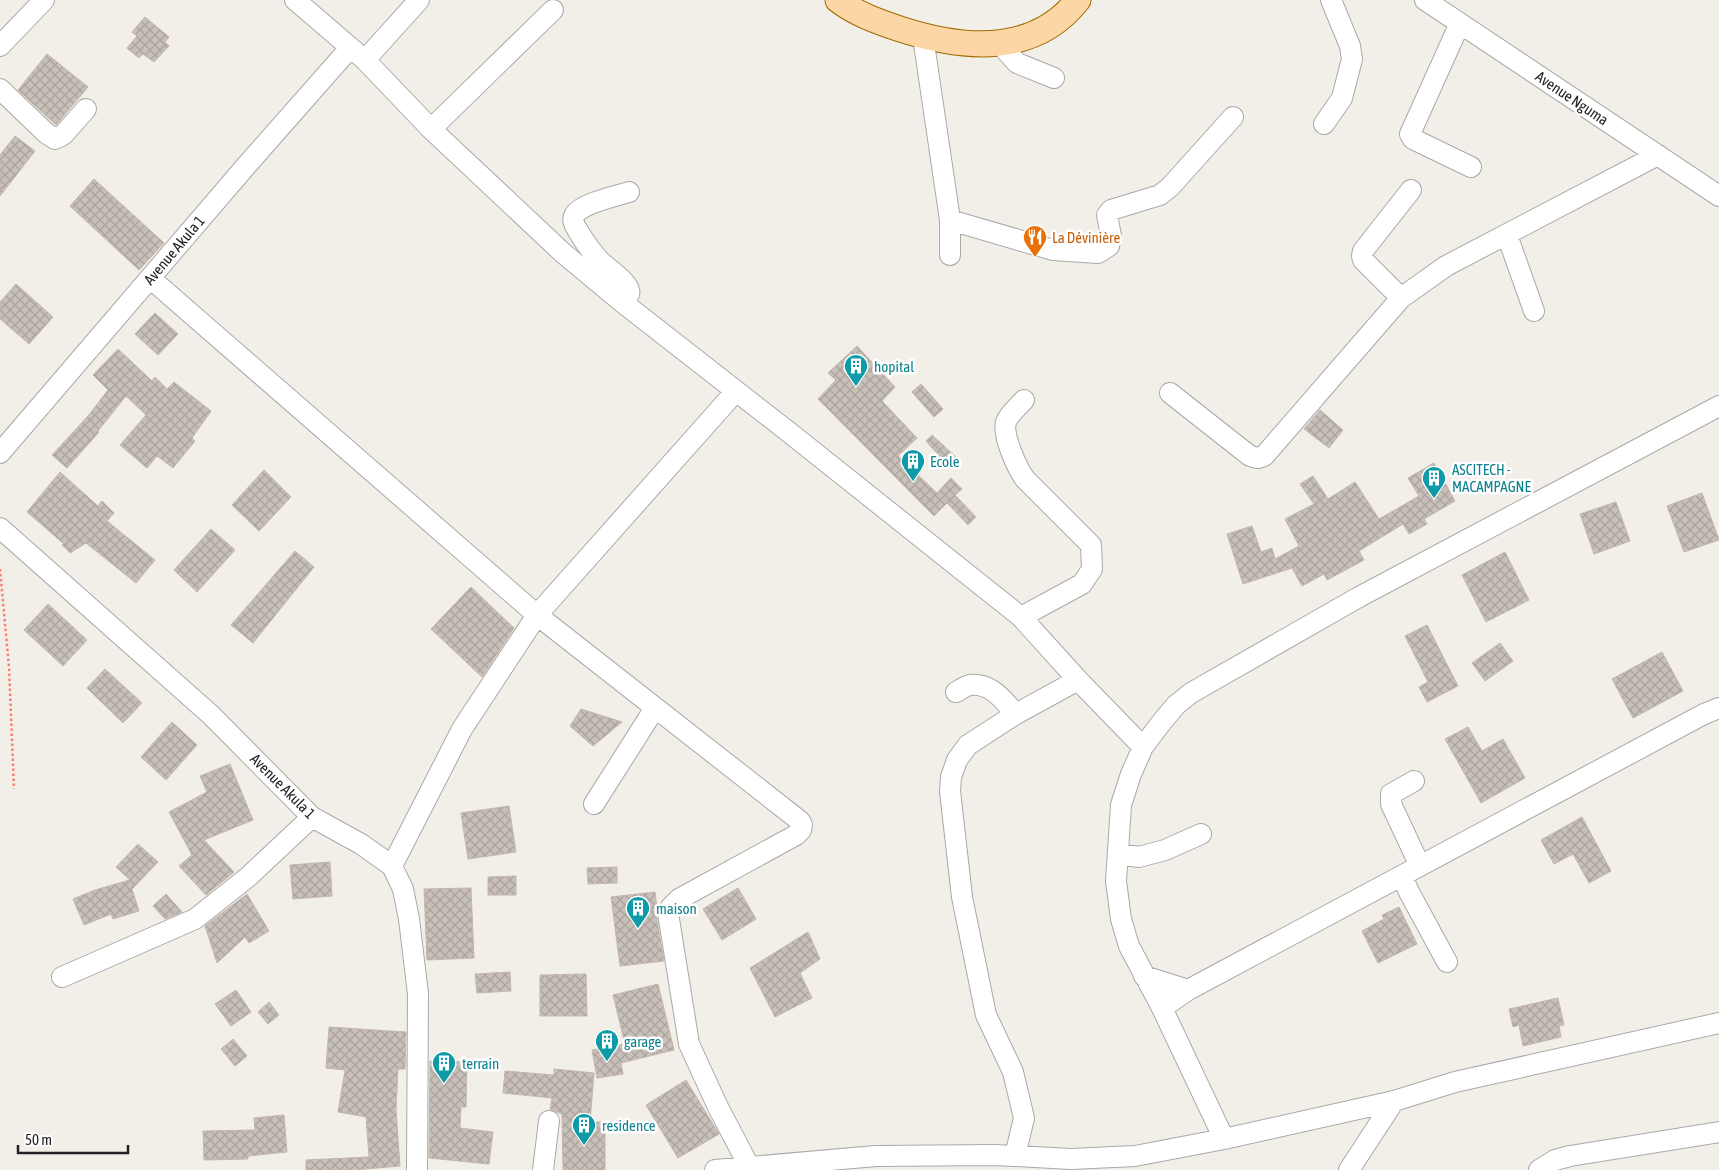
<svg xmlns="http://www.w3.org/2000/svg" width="1719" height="1170" font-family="'Asap Condensed',sans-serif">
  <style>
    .building { fill: url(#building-cross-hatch); stroke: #c4b6ab }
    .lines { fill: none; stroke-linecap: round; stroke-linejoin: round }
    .minor-casing { stroke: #a9a9a9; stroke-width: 22 }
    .major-casing { stroke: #a06b00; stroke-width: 27 }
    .path { stroke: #fa8072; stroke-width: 2.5; stroke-dasharray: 2.5 2.5; stroke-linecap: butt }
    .minor { stroke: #fff; stroke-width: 20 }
    .major { stroke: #fcd6a4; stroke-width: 25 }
    .labels { text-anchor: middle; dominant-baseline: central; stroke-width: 5; stroke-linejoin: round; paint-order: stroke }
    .street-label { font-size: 15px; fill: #222; stroke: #fff }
    .food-label { font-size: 15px; fill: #c56008; stroke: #fff; text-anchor: start }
    .culture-label { font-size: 15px; fill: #0d838f; stroke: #fff; text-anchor: start }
  </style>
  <defs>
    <pattern id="building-cross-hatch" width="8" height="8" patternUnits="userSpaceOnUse" patternTransform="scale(1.25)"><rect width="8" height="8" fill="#c7bfb8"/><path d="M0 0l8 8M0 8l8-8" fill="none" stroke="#aba49e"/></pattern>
  </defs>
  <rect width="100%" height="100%" fill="#f2efe9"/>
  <path class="building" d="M145,17L169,37L165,42L169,46L154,62L143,54L139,58L127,48L137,36L132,32Z
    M47,54L88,87L56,125L18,90Z
    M15,136L35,151L0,196V155Z
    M94,179L164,243L139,270L70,206Z
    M16,284L53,317L29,344L0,319V302Z
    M155,313L178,334L158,355L135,334Z
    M857,346L895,387L882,401L917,438L898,456L937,493L951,478L962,489L955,495L976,517L968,525L947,503L934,516L818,399L836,380L828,373Z
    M118,349L152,381L155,377L167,389L174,382L211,411L192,438L195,441L173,468L157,456L147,468L120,445L146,415L126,396L98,431L99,432L67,468L52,455L88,416L108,390L93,375Z
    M921,384L943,409L934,417L912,392Z
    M1320,410L1343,430L1329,448L1304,429Z
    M932,435L958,459L949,467L926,441Z
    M1434,463L1455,501L1424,519L1427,524L1409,534L1403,524L1359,551L1364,560L1327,580L1324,574L1302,586L1292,568L1243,584L1227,534L1252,526L1261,552L1272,548L1275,559L1299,546L1285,519L1314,504L1300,484L1313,476L1328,499L1355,482L1379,519L1419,496L1408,478Z
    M264,470L291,497L259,531L232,505Z
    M60,472L98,506L102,501L114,513L107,521L155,560L136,583L86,543L70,553L62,545L64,544L27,512Z
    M1702,493L1719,540L1684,552L1667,506Z
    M1616,502L1630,541L1594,554L1580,514Z
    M211,529L235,550L197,592L174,570Z
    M295,551L314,567L253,643L231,625Z
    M1505,552L1529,600L1486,622L1462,575Z
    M471,587L514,628L482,677L431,629Z
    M48,604L87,640L63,666L24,630Z
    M1427,625L1458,686L1427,702L1419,687L1428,682L1405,636Z
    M1500,643L1513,661L1485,681L1472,663Z
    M1662,652L1683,691L1633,718L1612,679Z
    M105,669L142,703L123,723L87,688Z
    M581,709L622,722L593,746L570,726Z
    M172,722L197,745L166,780L141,757Z
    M1468,727L1482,751L1503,739L1525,778L1481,803L1445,739Z
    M230,764L253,820L204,840L234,872L206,895L179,866L192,855L169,812L207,792L200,776Z
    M509,806L516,852L468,859L461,813Z
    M1582,817L1611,871L1589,883L1573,854L1554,864L1541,840Z
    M138,844L158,862L132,889L139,911L113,919L111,914L84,925L73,899L95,890L130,880L116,867Z
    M330,862L332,896L293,899L290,865Z
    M617,867V883L588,884L587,868Z
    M516,876V895H488V877Z
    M471,888L474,958L427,960L424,889Z
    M738,888L756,919L722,940L703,909Z
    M655,892L657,908L656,915L664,961L620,966L611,897Z
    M166,894L182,912L165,919L153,906Z
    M247,894L269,931L249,943L245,937L217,963L205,926Z
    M1399,907L1417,944L1378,963L1362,931L1384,919L1382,915Z
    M808,932L820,959L800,973L812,998L775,1017L750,968Z
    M510,972L511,991L477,993L475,974Z
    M586,974L587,1016H540V975Z
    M658,984L674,1050L621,1063L623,1074L597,1078L592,1050L625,1044L613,995Z
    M236,990L251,1012L231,1026L215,1004Z
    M1558,998L1564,1025L1559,1026L1561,1037L1523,1046L1519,1025L1513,1027L1509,1009Z
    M269,1002L279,1015L268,1024L258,1012Z
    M329,1027L406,1032L405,1069H398L396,1109L400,1166L354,1170H306V1160L369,1157L366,1117L338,1112L345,1070L326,1068Z
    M233,1039L247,1056L235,1066L221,1049Z
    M430,1061L467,1062L466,1107H461L460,1128L493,1132L489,1164L429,1158Z
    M554,1069L594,1073L590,1122H605V1170H563L562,1114L550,1109L552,1098L503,1093L505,1071L554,1075Z
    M686,1080L719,1134L678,1158L646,1105Z
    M284,1115L287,1152L248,1156V1159L204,1160L203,1131L255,1130L254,1118Z"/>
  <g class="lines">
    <g class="minor-casing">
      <path id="minor" d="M295,0L365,60L431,129L563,253L622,302L790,433L1021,617L1078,680L1143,747
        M1425,0L1719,196
        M1460,23L1410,134L1413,139L1471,167
        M923,37L950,220V255
        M999,43L1017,63L1054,78
        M0,46L44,0
        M365,60L419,0
        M0,89L47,134L55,139L63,135L86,109
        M1324,124L1342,98L1352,59L1350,46L1331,0
        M431,129L553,10
        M950,220L1053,250L1098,253L1109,246L1111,236L1107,215L1111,210L1160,195L1170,187L1233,117
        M1507,235L1534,311
        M150,278L537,615L800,821L802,825L801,830L796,835L679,899L671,907L668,913L689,1044L718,1107L751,1170
        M1401,298L1363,260L1362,256L1363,251L1411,190
        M622,302C625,299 631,295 629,290C627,281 606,267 599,260C591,251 584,241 578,231C575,226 571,220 575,214C583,203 616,196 629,192
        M1170,393L1250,456L1258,458L1264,456L1401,298L1446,266L1658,155
        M0,453L246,166L350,48
        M0,528L211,715L312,817L361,844L392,866L403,889L409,919L418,994L417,1170
        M1021,617L1082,584L1092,569L1091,545L1025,479C1017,468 1002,435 1006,422C1009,414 1018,407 1024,400
        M956,692C960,690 965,686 970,685C992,683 1003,700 1016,714
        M1414,781L1391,794V804L1420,866
        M594,804L655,708
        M1119,854L1139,857L1165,850L1201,834
        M392,866L462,729L537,615L736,391
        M1402,876L1409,892L1447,962
        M1144,976L1188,990
        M62,977L195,919L248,877L312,817
        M1162,1008L1188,990L1704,714L1719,708
        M1224,1139L1162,1008L1129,946L1121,919L1116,881L1121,805L1131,774L1143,747L1161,723L1176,705L1191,693L1359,597L1719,406
        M1015,1156L1024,1118L1013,1072L986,1015L962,897L950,791L951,777L957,760L968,745L1016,714L1078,680
        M543,1170L549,1121
        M715,1170L876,1156L995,1155L1071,1159L1135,1156L1224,1139L1394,1101L1455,1082L1719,1023
        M1349,1170L1394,1101
        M1539,1170L1555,1160L1570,1156L1719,1132"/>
    </g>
    <g class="major-casing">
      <path id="major" d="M838,0C856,14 879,22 900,29C961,49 1033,57 1078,0"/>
    </g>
    <path class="path" d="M0,569L9,667L14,789"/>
    <use href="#minor" class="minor"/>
    <use href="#major" class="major"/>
  </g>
  <defs>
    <g id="restaurant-pin" transform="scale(1.25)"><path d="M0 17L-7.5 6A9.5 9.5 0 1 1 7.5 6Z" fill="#e8710a" stroke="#fff"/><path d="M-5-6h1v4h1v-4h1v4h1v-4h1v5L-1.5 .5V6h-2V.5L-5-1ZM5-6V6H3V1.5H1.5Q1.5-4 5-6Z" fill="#fff"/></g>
    <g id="building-pin" transform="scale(1.25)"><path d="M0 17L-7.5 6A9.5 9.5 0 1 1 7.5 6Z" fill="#0f9aa8" stroke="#fff"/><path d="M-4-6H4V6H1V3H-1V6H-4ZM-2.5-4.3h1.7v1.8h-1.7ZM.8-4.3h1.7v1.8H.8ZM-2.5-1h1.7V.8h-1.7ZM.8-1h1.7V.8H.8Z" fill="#fff"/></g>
  </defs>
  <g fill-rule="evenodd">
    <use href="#restaurant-pin" x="1035" y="237"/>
    <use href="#building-pin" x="856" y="366"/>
    <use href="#building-pin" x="913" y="461"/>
    <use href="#building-pin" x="1434" y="478"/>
    <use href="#building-pin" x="638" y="908"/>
    <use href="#building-pin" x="607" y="1041"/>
    <use href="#building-pin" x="444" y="1063"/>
    <use href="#building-pin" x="584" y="1125"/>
  </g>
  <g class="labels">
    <g class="street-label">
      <text transform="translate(1572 98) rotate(34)">Avenue Nguma</text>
      <text transform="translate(174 250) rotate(-50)">Avenue Akula 1</text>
      <text transform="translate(283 786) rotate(45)">Avenue Akula 1</text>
    </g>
    <g class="food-label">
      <text x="1052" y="237">La Dévinière</text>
    </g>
    <g class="culture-label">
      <text x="874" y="366">hopital</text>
      <text x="930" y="461">Ecole</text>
      <text x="1452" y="469">ASCITECH -<tspan x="1452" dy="17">MACAMPAGNE</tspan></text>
      <text x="656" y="908">maison</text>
      <text x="624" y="1041">garage</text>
      <text x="462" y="1063">terrain</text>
      <text x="602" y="1125">residence</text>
    </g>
  </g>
  <path d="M18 1145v8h110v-8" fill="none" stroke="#222222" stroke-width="2.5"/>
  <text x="25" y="1145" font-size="15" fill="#222222" stroke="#ffffff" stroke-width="4" paint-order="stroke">50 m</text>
</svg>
